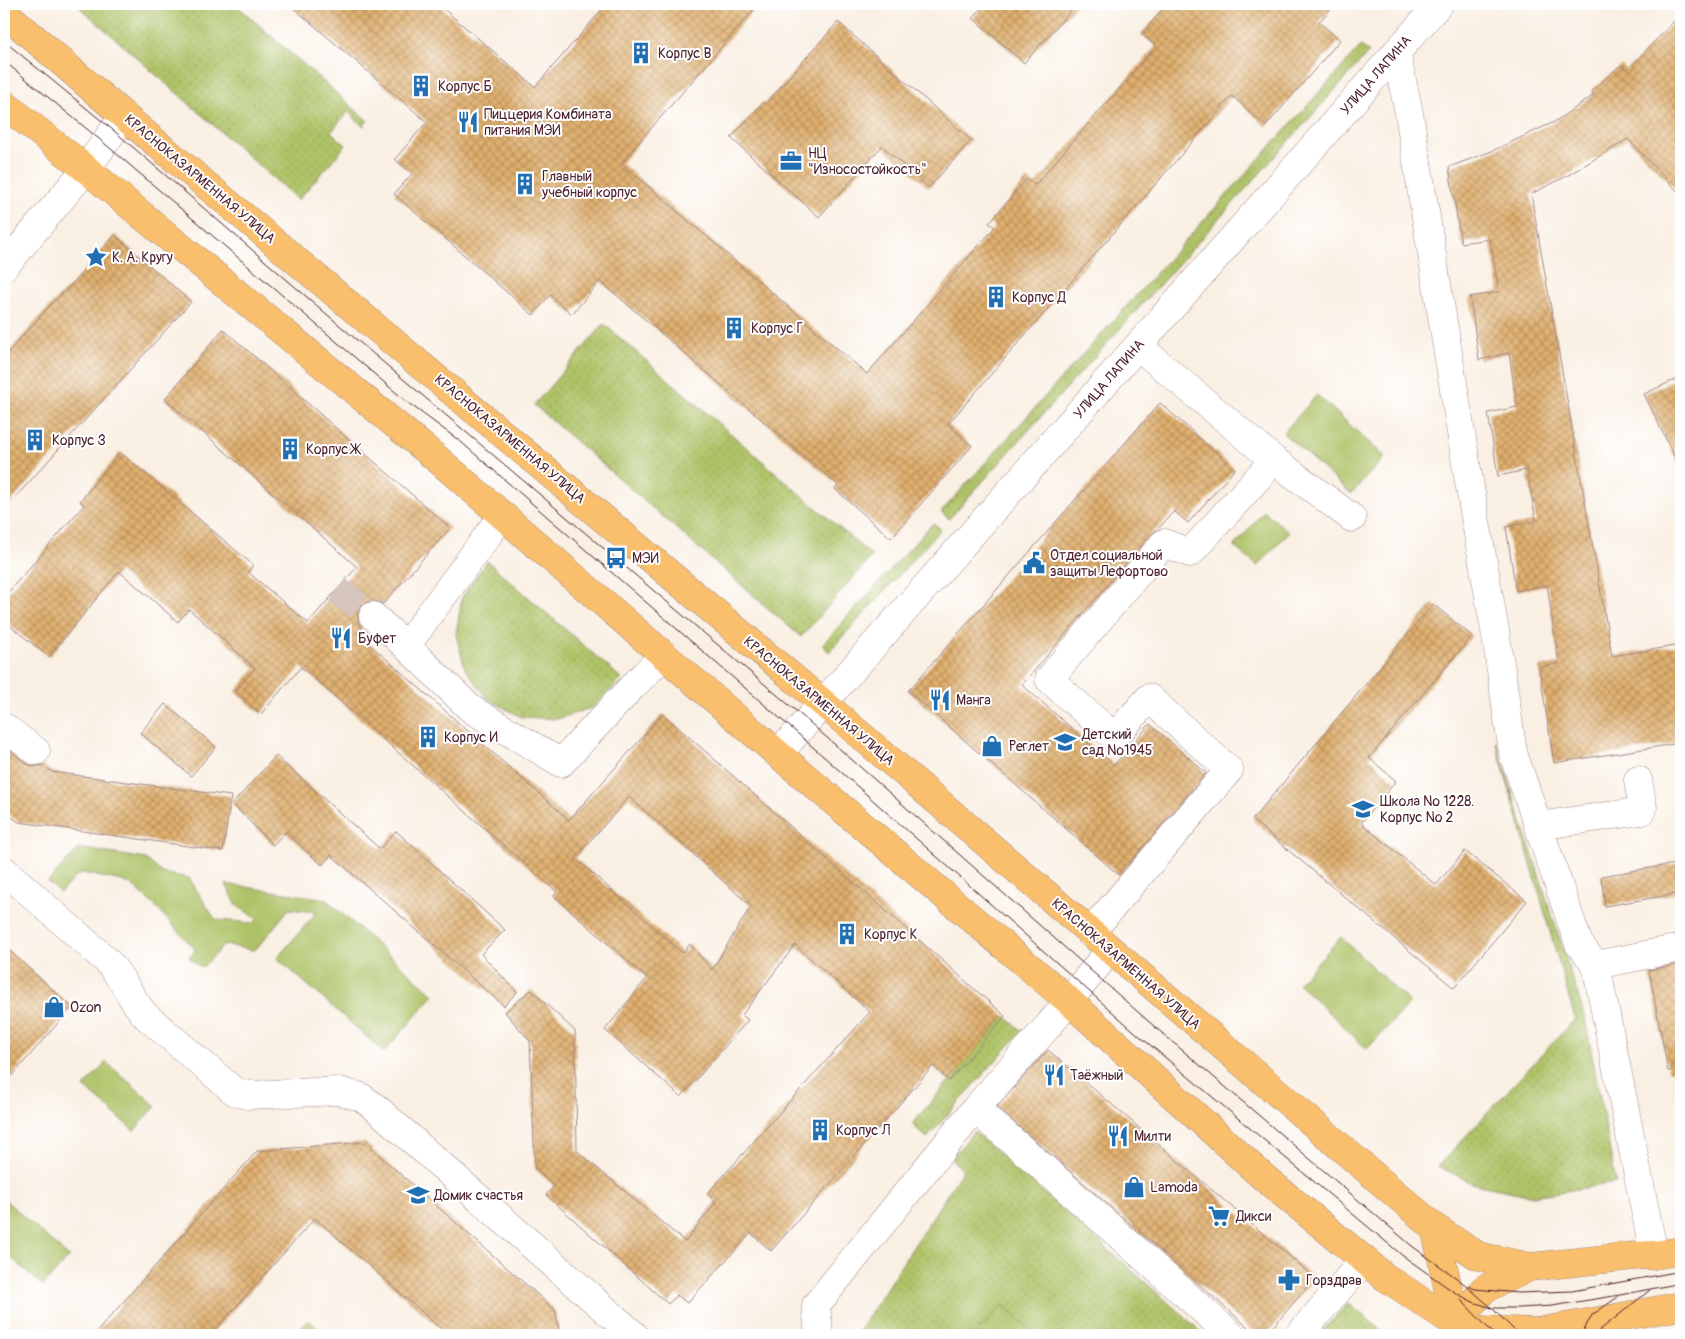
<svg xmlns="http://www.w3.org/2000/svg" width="1685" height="1339" font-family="Pangolin,sans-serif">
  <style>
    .grass { fill: url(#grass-dots); stroke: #7c714a }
    .park { fill: #aec368; stroke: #7c714a }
    .building { fill: url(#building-cross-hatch); fill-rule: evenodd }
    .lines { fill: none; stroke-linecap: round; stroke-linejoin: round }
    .minor-tunnel { stroke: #d6c5bd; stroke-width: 28; stroke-dasharray: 28 14; stroke-linecap: butt }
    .minor-casing { stroke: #a28786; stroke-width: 29 }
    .major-casing { stroke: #a28786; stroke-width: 29 }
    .minor { stroke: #fff; stroke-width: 28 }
    .major { stroke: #f9bf6d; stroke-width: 28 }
    .tram { stroke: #4a1f2b; stroke-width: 1 }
    .labels { text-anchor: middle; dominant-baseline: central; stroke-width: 4; stroke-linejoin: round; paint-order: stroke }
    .poi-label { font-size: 14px; fill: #4a1f2b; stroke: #fff; text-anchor: start }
    .street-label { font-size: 14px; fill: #4a1f2b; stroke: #fff }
  </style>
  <defs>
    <pattern id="grass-dots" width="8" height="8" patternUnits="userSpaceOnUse" patternTransform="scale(1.25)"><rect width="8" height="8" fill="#aec368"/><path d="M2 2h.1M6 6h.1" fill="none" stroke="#97a75a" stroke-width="1.8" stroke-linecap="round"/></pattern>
    <pattern id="building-cross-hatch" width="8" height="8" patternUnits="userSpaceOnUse" patternTransform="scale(1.25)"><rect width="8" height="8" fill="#e0b06e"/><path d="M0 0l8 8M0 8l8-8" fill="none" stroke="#b88f5b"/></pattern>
  </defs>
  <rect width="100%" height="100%" fill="#fff"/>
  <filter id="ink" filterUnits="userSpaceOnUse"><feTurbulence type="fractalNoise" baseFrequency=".02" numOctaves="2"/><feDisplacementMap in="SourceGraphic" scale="10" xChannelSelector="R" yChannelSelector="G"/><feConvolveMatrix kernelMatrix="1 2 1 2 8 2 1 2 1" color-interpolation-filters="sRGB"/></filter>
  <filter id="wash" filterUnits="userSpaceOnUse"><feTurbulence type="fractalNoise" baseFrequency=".0096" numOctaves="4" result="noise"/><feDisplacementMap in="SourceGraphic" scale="20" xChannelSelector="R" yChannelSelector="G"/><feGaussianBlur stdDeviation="1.12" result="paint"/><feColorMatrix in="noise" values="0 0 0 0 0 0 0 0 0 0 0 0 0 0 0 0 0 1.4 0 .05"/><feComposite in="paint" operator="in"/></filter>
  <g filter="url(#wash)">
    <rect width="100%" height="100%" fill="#f9efe2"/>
    <path class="grass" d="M76,4H235L368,121L363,126L348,112L331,132L346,145L298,200Z
      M1361,46L1369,52L949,519L941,512Z
      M604,324L872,556L801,637L534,405Z
      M933,523L941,529L829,652L822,645Z
      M487,561L622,679L593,707L558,719L521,717L488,699L465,669L456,634L462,597Z
      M1496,742L1585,1017L1616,1183L1533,1196L1474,1184L1438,1166L1575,1019Z
      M1005,1016L1022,1031L927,1138L912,1124Z
      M974,1131L1205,1335H856L963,1170L951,1159Z
      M1348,1303L1380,1329L1385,1335H1319Z"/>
    <path class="park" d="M1317,395L1385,457L1351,494L1283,433Z
      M1264,511L1289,532L1258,566L1234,547Z
      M79,848L146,859L162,873L189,878L213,916L217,920L253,923L258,919L237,906L226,884L326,899V902L328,901L434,995L384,1052L277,958L317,912L289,909L256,949L252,950L227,945L223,946L202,968L189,958L194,952L195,949L153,904L130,884L122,881L82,873L76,876L60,893L48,882Z
      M1341,937L1410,1003L1367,1049L1298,983Z
      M106,1062L156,1106L134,1131L84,1087Z
      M4,1199L69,1257L43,1286L4,1251Z
      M1003,1305L1037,1335H975Z
      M308,1320L326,1335H294Z"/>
    <g id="blocks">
      <path class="building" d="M289,4H438L535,87L607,4H759L621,163L867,374L995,227L989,223L1027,179L1035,185L1156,46L1141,34L1168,4H1335L1319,22L1340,40L1266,126L1232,96L948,424L972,446L891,538L835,489L838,485L600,281L572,314L550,295L533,315L394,194L412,174L395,159L427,122Z
        M985,4H1077L1024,63L973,18Z
        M1681,14V195L1628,139L1565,177L1531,194L1612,656L1681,645V743L1554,763L1539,667L1559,664L1547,585L1516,591L1506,527L1536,521L1527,470L1498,476L1488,413L1517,407L1509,353L1479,360L1470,297L1499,292L1490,239L1461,243L1449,167L1492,151L1554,122L1594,95L1591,91L1621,65L1627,70Z
        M838,22L971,140L929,188L882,146L819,217L731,138L763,102L765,104Z
        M115,235L191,302L4,510V357L54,301L72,284Z
        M223,329L450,528L383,604L376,601H369L362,605L358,612V620L362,628L357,633L392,664L569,820L663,714L1005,1016L949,1081L933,1066L771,1251L751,1233L687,1303L677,1295L668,1304L546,1195L554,1186L535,1169L530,1041L505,1012L531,990L575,1031L577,1151L685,1242L716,1202L707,1194L870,1012L795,945L742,1015L748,1020L681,1097L605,1030L647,978L554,896L557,892L301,667L261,714L235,692L255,668L189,609L178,622L119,571L49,657L4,621V597L84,505L80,501L120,452L253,565L248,572L308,623L357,567L165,399ZM629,797L751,906L712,970L690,944L683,953L575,858Z
        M1681,377V470L1644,394Z
        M1160,403L1235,469L1188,523L1174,511L1158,529L1152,533L1022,685L1114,765L1150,724L1206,773L1119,875L908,691Z
        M1433,604L1472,636L1369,758L1396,781L1361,823L1436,885L1465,851L1527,901L1454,988L1252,820Z
        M165,704L216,747L191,776L140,733Z
        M4,746L27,764L35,767L43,765L52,772L231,796L223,851L19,822L4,812Z
        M276,756L380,849L396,831L505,930L481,954L517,992L504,1006L331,855L322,865L285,832L273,845L232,804Z
        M1681,863V893L1605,906L1601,876Z
        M4,946L72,1007L4,1085Z
        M1681,964V1070L1668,1071L1649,970Z
        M1048,1050L1315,1278L1266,1335H1258L1243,1323L997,1107Z
        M364,1142L555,1310L560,1335H448L315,1218L211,1335H94L257,1151Z"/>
    </g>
  </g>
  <g filter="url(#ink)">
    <use href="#blocks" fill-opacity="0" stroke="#a28786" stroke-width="1"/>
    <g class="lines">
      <path class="minor-tunnel" d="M337,590L373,616"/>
      <g class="minor-casing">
        <path id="minor" d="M1396,52L1409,113L1471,494L1496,636L1513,753L1579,944L1596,965L1654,1255
          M4,267L86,169L124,116
          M1274,460L1352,518
          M502,516L406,646L471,709L561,763L632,687L664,655
          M373,616L406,646
          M4,727L36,751
          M778,754L1439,4
          M1538,826L1642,811L1643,808L1638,780
          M4,870L107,961C123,977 130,999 146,1016L234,1091L247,1095L339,1091L361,1097L376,1108L634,1335
          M1090,933L1229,770L1149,698L1114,737L1049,679L1164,543L1190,553L1274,460L1138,346
          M1596,965L1681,948
          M975,1109L1029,1155L1231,1335
          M819,1335L816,1305L975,1109L1049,1025L1110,950
          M1299,1335L1364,1260"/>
      </g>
      <g class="major-casing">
        <path id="major" d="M4,12L124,116L823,703L1435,1228L1478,1256L1530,1267L1634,1256L1654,1255L1681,1251
          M4,104L86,169L442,463L778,754L1068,1000L1262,1176L1385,1277L1456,1324L1483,1330L1537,1332L1681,1306
          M1435,1228L1458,1334
          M1456,1324L1484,1289L1530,1267"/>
      </g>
      <use href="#minor" class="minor"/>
      <use href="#major" class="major"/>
      <path class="tram" d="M4,41L113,130L351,335L808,721L1155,1027L1412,1246L1462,1282L1492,1308L1519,1335
        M4,61L104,143L407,402L461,442L797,733L1143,1039L1403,1256L1454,1292L1473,1302L1492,1308H1520L1552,1306L1620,1295L1681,1283
        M1469,1286L1475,1289L1518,1293L1572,1291L1681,1271
        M1460,1299L1495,1335
        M1581,1335L1592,1315L1618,1297
        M1597,1335L1600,1330L1650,1290"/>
    </g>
  </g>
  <defs>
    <g id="building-bare" transform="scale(1.725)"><path d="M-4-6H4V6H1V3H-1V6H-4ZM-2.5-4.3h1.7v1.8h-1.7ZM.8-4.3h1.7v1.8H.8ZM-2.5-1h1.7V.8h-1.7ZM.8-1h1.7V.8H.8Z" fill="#1f6fb2" stroke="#fff" stroke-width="2.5" paint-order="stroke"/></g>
    <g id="restaurant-bare" transform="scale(1.725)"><path d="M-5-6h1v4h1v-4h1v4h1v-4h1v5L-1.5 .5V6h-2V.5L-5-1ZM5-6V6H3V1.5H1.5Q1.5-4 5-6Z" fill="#1f6fb2" stroke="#fff" stroke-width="2.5" paint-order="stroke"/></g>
    <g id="office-bare" transform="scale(1.725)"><path d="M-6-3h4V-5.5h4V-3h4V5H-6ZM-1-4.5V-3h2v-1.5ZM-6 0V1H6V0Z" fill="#1f6fb2" stroke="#fff" stroke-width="2.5" paint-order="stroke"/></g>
    <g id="sight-bare" transform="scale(1.725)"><path d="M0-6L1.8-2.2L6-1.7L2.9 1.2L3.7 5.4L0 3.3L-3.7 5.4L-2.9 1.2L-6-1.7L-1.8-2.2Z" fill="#1f6fb2" stroke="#fff" stroke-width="2.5" paint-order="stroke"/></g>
    <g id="bus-bare" transform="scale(1.725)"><path d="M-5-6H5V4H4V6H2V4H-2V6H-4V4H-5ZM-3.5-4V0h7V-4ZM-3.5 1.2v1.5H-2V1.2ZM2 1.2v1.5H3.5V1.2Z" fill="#1f6fb2" stroke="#fff" stroke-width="2.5" paint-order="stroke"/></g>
    <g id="civic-bare" transform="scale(1.725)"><path d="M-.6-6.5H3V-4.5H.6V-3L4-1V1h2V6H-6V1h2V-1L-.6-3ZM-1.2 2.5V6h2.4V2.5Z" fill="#1f6fb2" stroke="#fff" stroke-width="2.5" paint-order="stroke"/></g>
    <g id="school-bare" transform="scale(1.725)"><path d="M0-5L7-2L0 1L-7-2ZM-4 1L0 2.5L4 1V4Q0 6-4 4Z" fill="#1f6fb2" stroke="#fff" stroke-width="2.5" paint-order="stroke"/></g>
    <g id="shop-bare" transform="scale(1.725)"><path d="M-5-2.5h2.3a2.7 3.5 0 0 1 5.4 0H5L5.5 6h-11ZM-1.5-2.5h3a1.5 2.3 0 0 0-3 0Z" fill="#1f6fb2" stroke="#fff" stroke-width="2.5" paint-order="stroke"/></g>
    <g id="supermarket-bare" transform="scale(1.725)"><path d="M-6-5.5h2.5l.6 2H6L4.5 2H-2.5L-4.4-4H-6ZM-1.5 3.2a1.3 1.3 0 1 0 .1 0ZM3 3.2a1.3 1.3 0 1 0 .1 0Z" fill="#1f6fb2" stroke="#fff" stroke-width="2.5" paint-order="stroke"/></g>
    <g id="pharmacy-bare" transform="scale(1.725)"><path d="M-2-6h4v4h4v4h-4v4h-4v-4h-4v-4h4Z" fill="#1f6fb2" stroke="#fff" stroke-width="2.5" paint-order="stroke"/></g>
  </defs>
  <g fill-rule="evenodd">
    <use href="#building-bare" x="641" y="53"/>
    <use href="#building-bare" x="421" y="86"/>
    <use href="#restaurant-bare" x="468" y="122"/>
    <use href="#office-bare" x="791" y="161"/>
    <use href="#building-bare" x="525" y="184"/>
    <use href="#sight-bare" x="96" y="257"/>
    <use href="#building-bare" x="996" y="297"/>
    <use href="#building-bare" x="734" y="328"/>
    <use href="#building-bare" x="35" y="440"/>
    <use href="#building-bare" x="290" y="449"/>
    <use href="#bus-bare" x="616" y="558"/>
    <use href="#civic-bare" x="1034" y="563"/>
    <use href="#restaurant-bare" x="341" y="638"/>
    <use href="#restaurant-bare" x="940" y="700"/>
    <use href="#building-bare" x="428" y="737"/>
    <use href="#school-bare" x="1065" y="742"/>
    <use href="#shop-bare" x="992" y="746"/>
    <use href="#school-bare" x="1363" y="809"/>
    <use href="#building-bare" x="847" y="934"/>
    <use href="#shop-bare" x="54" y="1007"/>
    <use href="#restaurant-bare" x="1054" y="1075"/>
    <use href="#building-bare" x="820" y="1130"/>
    <use href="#restaurant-bare" x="1118" y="1136"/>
    <use href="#shop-bare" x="1134" y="1187"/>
    <use href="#school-bare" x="418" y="1195"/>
    <use href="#supermarket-bare" x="1219" y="1216"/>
    <use href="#pharmacy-bare" x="1289" y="1280"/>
  </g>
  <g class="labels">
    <g class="poi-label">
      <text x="658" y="53">Корпус В</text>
      <text x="438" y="86">Корпус Б</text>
      <text x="484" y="114">Пиццерия Комбината<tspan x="484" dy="16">питания МЭИ</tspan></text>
      <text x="808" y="153">НЦ<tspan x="808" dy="16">"Износостойкость"</tspan></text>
      <text x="542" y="176">Главный<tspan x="542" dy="16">учебный корпус</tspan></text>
      <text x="112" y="257">К. А. Кругу</text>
      <text x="1012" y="297">Корпус Д</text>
      <text x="751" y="328">Корпус Г</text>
      <text x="52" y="440">Корпус З</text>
      <text x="306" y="449">Корпус Ж</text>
      <text x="1050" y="555">Отдел социальной<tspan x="1050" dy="16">защиты Лефортово</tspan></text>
      <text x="632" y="558">МЭИ</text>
      <text x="358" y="638">Буфет</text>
      <text x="956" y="700">Манга</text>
      <text x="1082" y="734">Детский<tspan x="1082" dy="16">сад №1945</tspan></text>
      <text x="444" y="737">Корпус И</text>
      <text x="1009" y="746">Реглет</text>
      <text x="1380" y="801">Школа № 1228.<tspan x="1380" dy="16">Корпус № 2</tspan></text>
      <text x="864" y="934">Корпус К</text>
      <text x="70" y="1007">Ozon</text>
      <text x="1070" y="1075">Таёжный</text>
      <text x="836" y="1130">Корпус Л</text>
      <text x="1134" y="1136">Милти</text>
      <text x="1150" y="1187">Lamoda</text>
      <text x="434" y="1195">Домик счастья</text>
      <text x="1236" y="1216">Дикси</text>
      <text x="1306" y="1280">Горздрав</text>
    </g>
    <g class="street-label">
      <text transform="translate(1376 75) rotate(-49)">УЛИЦА ЛАПИНА</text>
      <text transform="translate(200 179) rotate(40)">КРАСНОКАЗАРМЕННАЯ УЛИЦА</text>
      <text transform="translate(1109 379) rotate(-49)">УЛИЦА ЛАПИНА</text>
      <text transform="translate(510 439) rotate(40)">КРАСНОКАЗАРМЕННАЯ УЛИЦА</text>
      <text transform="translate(819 701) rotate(40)">КРАСНОКАЗАРМЕННАЯ УЛИЦА</text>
      <text transform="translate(1126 964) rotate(41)">КРАСНОКАЗАРМЕННАЯ УЛИЦА</text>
    </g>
  </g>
  <rect width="1685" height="1339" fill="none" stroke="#fff" stroke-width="20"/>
</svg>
